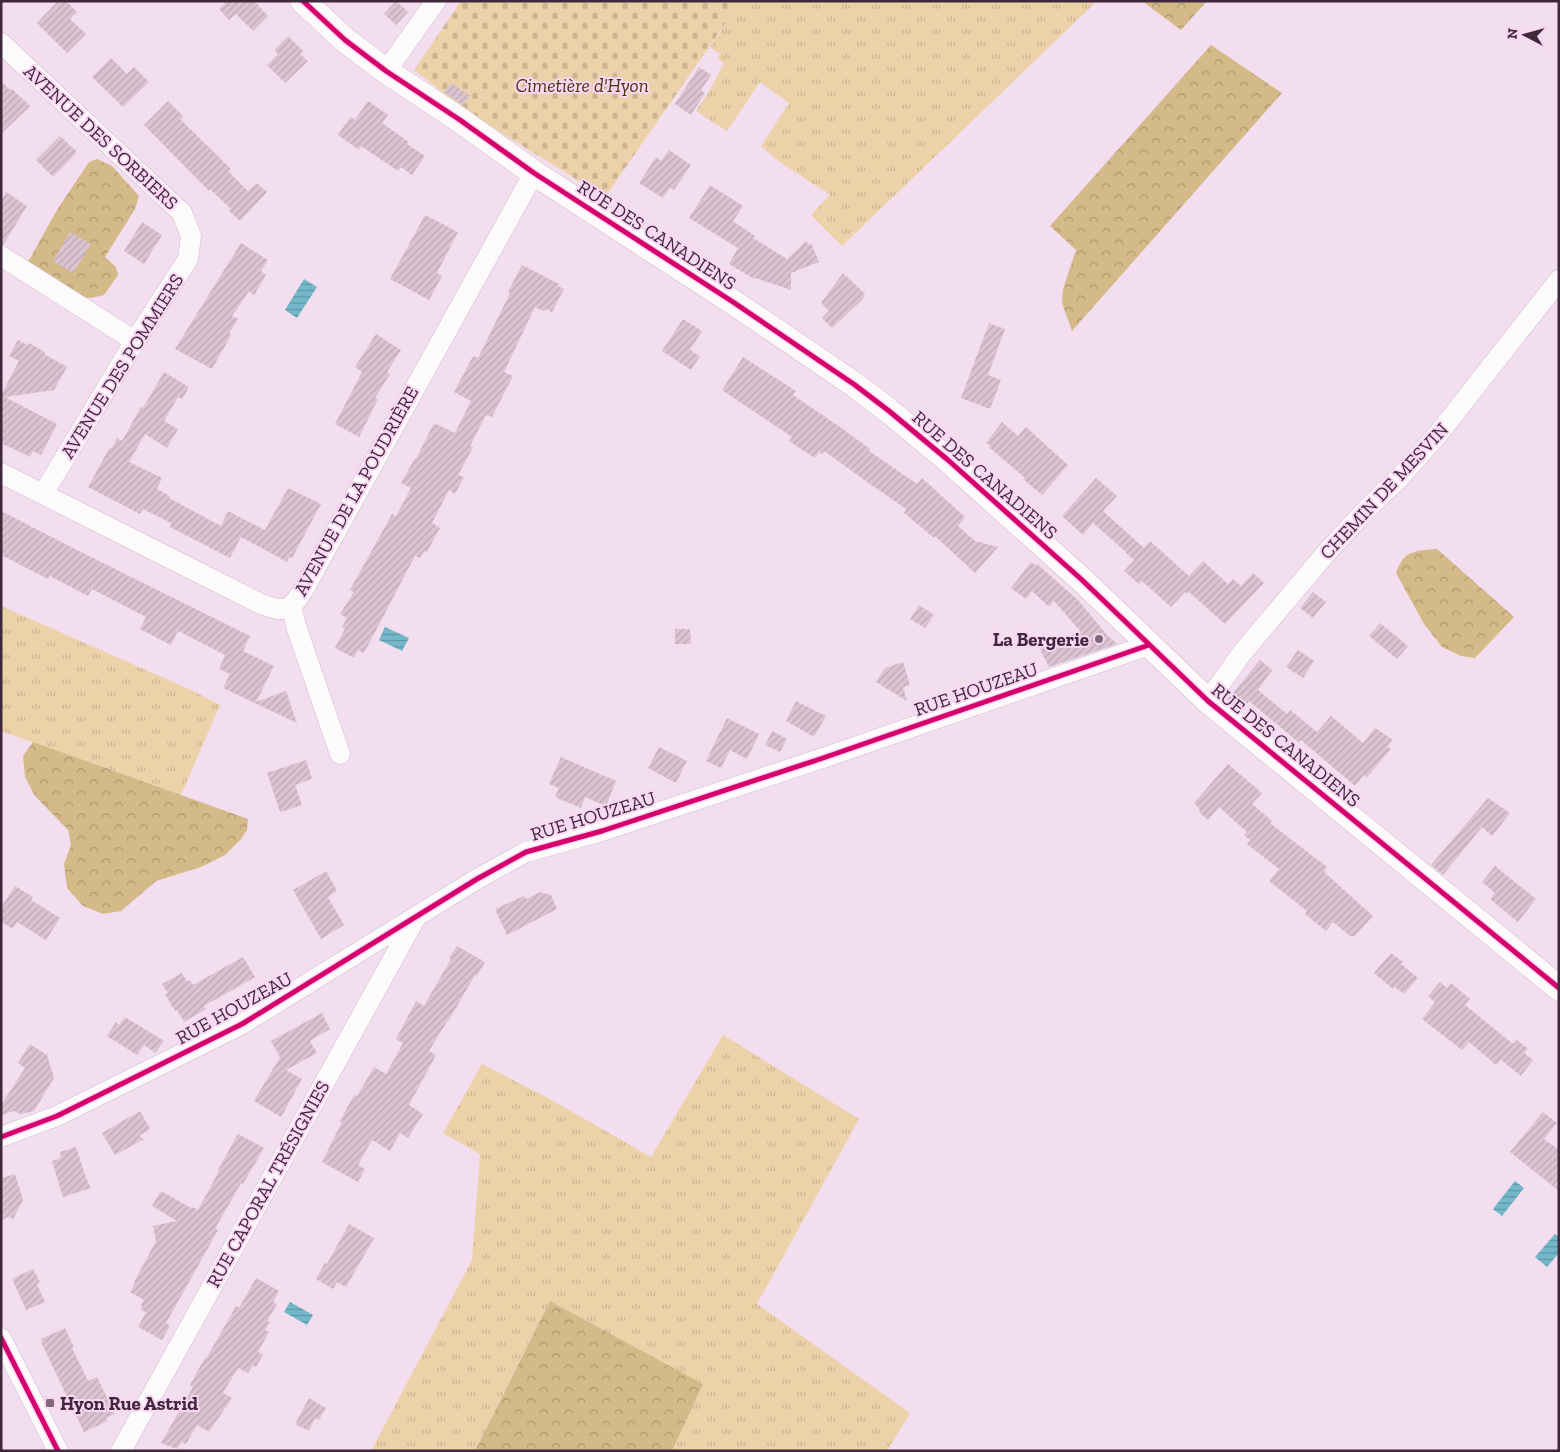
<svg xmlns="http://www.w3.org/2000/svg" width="1560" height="1452" font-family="'Zilla Slab',serif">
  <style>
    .grass { fill: url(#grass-tufts) }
    .forest { fill: url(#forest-crowns) }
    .cemetery { fill: url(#cemetery-stones) }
    .water { fill: url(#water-rules) }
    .building { fill: url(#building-hatch) }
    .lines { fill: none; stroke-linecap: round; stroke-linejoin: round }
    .minor-casing { stroke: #cebacb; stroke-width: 21 }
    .tertiary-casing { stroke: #cebacb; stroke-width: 26 }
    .minor { stroke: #fdfafc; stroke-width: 20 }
    .tertiary { stroke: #fdfafc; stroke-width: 25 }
    .cycleway-casing { stroke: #fad6f4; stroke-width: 8 }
    .cycleway { stroke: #d6006c; stroke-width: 5 }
    .poi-dot { fill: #7e687a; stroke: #fad6f4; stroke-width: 2 }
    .labels { text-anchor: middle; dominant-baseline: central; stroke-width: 4; stroke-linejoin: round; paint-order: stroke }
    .park-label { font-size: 19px; font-style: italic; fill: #42350a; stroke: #fad6f4 }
    .street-label { font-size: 19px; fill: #3f283c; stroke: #fad6f4 }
    .poi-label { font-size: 19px; font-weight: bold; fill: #3f283c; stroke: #fad6f4; text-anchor: end }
  </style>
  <defs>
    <pattern id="grass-tufts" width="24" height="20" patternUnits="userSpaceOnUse" patternTransform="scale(1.25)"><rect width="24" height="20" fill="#ecd2a9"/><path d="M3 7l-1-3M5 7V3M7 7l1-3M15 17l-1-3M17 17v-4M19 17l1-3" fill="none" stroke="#cbb492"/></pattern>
    <pattern id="forest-crowns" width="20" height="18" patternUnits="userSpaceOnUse" patternTransform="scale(1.25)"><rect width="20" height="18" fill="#d4ba89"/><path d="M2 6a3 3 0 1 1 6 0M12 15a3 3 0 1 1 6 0" fill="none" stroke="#ad9771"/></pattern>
    <pattern id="cemetery-stones" width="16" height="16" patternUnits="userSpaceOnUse" patternTransform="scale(1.25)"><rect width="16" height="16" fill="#ecd2a9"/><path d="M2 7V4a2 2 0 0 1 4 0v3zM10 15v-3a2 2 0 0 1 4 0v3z" fill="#cbb492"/></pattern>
    <pattern id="water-rules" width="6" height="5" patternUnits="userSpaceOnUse" patternTransform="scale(1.25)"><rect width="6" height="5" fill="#73b8ca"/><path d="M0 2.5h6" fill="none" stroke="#6096a5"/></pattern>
    <pattern id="building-hatch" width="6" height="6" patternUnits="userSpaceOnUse" patternTransform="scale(1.25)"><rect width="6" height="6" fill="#dbc4d1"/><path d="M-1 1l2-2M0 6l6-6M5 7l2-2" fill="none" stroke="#bda8b4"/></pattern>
  </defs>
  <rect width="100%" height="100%" fill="#f2deee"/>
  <path class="grass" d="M741,1H1097L842,246L811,215L830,195L777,160L761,146L789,103L760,82L727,131L696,111L710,90L724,63L718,59L720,54L710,47Z
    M1,606L189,689L220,705L181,795L1,731Z
    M723,1035L859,1119L757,1304L910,1413L887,1451H672L702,1384L550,1301L475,1451H371L472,1260L480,1154L443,1133L482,1064L548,1098L651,1157Z"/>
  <path class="forest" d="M1142,1H1207L1181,30Z
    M1211,45L1282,93L1072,331L1062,303L1063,289L1076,250L1050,226Z
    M97,159L112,166L139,196L135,209L105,257L116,267L118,275L104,295L91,298L80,297L28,262L57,210L89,162Z
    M1437,549L1514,617L1475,658L1461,656L1442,647L1424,624L1396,573C1404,550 1414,551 1437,549Z
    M33,742L248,819L247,830L241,839L225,855L201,867L156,881L121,911L103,914L83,906L67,888L64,864L71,845L68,830L35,796L25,777L23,756Z
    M550,1301L703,1384L672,1451H475Z"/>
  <path class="cemetery" d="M461,1H741L605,197L469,113L414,70Z"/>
  <path class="water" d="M304,279L317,287L297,318L285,310Z
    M385,627L409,638L402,651L379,640Z
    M1515,1181L1524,1188L1502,1216L1493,1209Z
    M1555,1234L1559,1237V1253L1547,1267L1535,1257Z
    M290,1302L313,1315L307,1325L284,1312Z"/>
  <path class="building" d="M58,1H66L77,12L70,19L86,34L67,53L37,23Z
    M223,1H254L268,16L253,31L236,14L229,20L219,9L225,4Z
    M396,1L408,12L396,25L384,14Z
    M288,36L303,51L300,54L308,61L285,83L267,65L278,54L274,50Z
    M111,58L127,74L134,67L149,82L123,107L92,77Z
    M699,67L711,75L701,90L705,93L691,115L675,104Z
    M1,81L10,90L12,89L30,106L1,134Z
    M451,83L470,96L463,105L444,92Z
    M168,101L183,116L180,119L231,169L228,171L248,191L257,183L267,192L240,221L229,211L231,209L210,189L209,191L144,125Z
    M368,101L388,115L382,123L409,142L407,144L425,156L412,175L401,167L398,171L361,146L359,150L338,135L350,117L355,120Z
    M60,136L77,152L53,177L36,160Z
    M669,150L691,165L674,190L670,188L663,198L639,183L656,157L661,161Z
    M710,185L743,206L733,221L755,236L753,238L787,259L806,241L809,245L811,243L819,262L791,273V290L755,278L754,279L729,264L738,248L689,218Z
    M6,192L27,206L3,245L1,244V201Z
    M425,215L458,232L437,273L442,276L429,300L390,279Z
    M142,222L162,235L144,264L124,251Z
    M70,232L91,244L73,273L53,261Z
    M241,243L268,260L261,271L266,275L254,295L249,291L232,316L238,319L229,333L231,335L212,369L175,349Z
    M522,265L559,284L558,286L564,289L552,312L546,309L544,311L535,307L504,372L513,376L492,417L486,415L470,446L473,447L458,475L464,477L455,494L449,490L432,523L440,528L427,552L424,551L420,558L415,556L364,653L358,650L354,658L335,648L345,629L342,627L347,618L340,614L354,592L350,590L392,514L396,516L411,488L401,483L415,458L416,459L434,423L455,433L471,401L454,392L473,356L478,358L510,293L508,292Z
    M843,273L865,294L862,300L832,328L822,318L829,311L821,303Z
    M683,319L702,331L690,350L700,356L691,370L662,351Z
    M989,323L1005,329L988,375L1001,380L990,409L961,398Z
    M376,334L401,350L387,372L390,374L375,398L378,399L359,437L335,424L362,372L355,367Z
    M18,340L27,345L29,343L45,352L44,354L67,367L54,390L5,397L57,424L41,455L33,451L30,457L1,443V395L19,361L9,356Z
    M743,357L796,391L793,395L840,427L870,449L869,451L917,484L922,478L965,517L958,526L975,541L998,547L975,573L935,536L934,538L904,513L906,509L870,484L824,451L822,454L819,452L815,458L789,441L792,437L722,390Z
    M164,372L189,387L182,399L178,397L164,421L178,429L167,448L145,434L129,462L162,478L157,489L170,496L169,498L221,526L228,511L265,530L288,488L321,504L292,558L289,557L287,562L241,537L230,558L170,527L171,523L143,509L140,514L88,487L110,447L112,448L117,438L122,441L141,407L143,408Z
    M1002,422L1018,436L1026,427L1068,465L1042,495L1023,479L1025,478L989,447L990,445L986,443Z
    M1096,478L1117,496L1103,511L1144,548L1150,541L1189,576L1203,561L1228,584L1233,579L1241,586L1253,573L1264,583L1225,624L1189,592L1188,594L1185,592L1171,607L1142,581L1139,584L1124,571L1134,560L1126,553V552L1093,523L1083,535L1062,516Z
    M1,511L79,551L250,636L243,651L274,666L256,702L286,691L297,723L223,688L230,674L219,669L225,655L178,631L171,645L140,629L146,617L92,589L88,596L50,576L48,579L1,555Z
    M1031,562L1036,566L1037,564L1078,600L1107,635L1117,644L1049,667L1040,649L1081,632L1054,601L1049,607L1032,591L1026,599L1011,588Z
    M1313,592L1326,602L1313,618L1300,608Z
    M919,605L934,615L925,628L910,619Z
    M1380,623L1408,646L1397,659L1369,636Z
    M675,629H690L691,644H675Z
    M1298,650L1314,661L1303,678L1286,667Z
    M1260,660L1272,670L1258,690L1287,714L1290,710L1317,732L1331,716L1363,743L1375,728L1393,740L1387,747L1391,749L1367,777L1364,775L1355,786L1301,740L1298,742L1249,701L1242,710L1228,699Z
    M903,662L910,685L903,687L907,701L876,682L885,668Z
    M796,701L826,716L814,737L786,721Z
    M727,718L759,734L747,759L730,750L721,768L706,761Z
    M772,731L787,739L780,752L765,745Z
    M659,747L687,761L676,783L648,768Z
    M561,757L616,781L606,806L585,797L581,808L555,797L559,788L549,784Z
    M306,760L312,779L295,785L302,805L280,812L267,773Z
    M1228,764L1262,793L1252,804L1272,821L1270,823L1327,867L1324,872L1373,916L1355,936H1350L1333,922L1326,931L1305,914L1307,911L1269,881L1279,869L1247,844L1250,840L1244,835L1247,832L1219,807L1208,820L1200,813L1199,808L1194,803Z
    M1488,798L1510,813L1492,836L1482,827L1443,875L1431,865Z
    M1495,866L1536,899L1518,922L1490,899L1495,893L1482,882Z
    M326,871L337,891L328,897L344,925L321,939L293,890Z
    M15,886L33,897L31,900L60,918L46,940L17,922L13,929L1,922V907Z
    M540,892L551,895L557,909L507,935L495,909L524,896L526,899Z
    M457,946L485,962L477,976L475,975L449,1020H448L429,1051L436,1055L409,1105L423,1114L408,1138L400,1133L390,1151L372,1140L358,1165L365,1169L358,1182L322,1162L342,1122L340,1121L354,1095L357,1096L374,1067L386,1074L403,1043L396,1039L416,1001L424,1006L451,959L449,958Z
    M1391,953L1403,962L1401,964L1418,978L1404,994L1395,987L1393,989L1374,973Z
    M243,957L255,977L204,1006L206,1009L184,1022L177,1010L175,1011L165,994L168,993L162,984L182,973L187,982L190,980L193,985Z
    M1440,982L1447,988L1451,983L1470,999L1465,1005L1513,1044L1517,1040L1528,1049L1524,1053L1533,1060L1521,1076L1501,1060L1496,1065L1469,1042L1462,1050L1422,1019L1435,1002L1428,996Z
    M322,1013L330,1029L310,1041L317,1053L286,1070L302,1079L281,1117L254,1101L280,1057L271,1041Z
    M125,1017L164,1041L155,1053L144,1045L137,1055L107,1036L116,1022L119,1025Z
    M30,1044L47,1055L54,1078L34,1111L21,1114L14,1111L1,1115V1105L25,1068L18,1063Z
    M140,1111L150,1129L139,1136L144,1139L115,1155L102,1133Z
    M1543,1112L1557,1123L1544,1139L1559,1150V1191L1510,1152Z
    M238,1134L264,1148L243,1184L241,1183L215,1229L218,1230L166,1323L170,1326L162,1340L138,1327L146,1312L141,1310L142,1306L141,1305L144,1300L130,1292L135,1283L134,1282L156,1241L153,1226L177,1221L152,1206L161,1191L191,1208L192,1207L198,1210L219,1171L218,1170Z
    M76,1147L86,1178L91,1188L63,1197L52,1161L61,1158L60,1152Z
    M15,1174L23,1200L13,1219L8,1217L1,1220V1178Z
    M349,1224L374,1238L346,1287L337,1282L333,1289L316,1279L325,1263L327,1264Z
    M33,1269L40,1282L37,1284L45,1302L26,1310L12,1279Z
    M256,1278L279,1291L273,1302L277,1304L267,1321L270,1322L265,1330L269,1332L258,1352L263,1355L256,1367L253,1365L248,1373L238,1368L223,1393L232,1398L209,1432L197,1425L186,1444L182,1442L177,1449L161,1443L193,1387L190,1385L198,1370L205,1358L206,1359L236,1306L239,1308Z
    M65,1328L74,1347L72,1348L88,1381L97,1377L115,1414L106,1418L108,1421L84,1432L41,1342L43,1341L41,1339Z
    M309,1398L326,1408L319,1420L315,1418L309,1431L295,1424Z"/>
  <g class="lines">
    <g class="minor-casing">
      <path id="minor" d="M1,43L182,213L191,236L188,259L135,341L43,494
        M386,71L436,1
        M1,256L135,341
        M1,473L261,604C286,613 290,611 304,589L534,173
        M291,606L297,629L340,754
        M1208,701L1242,653L1327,552L1366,510L1399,478L1439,433L1559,280
        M1,1137L57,1116L242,1024L477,879L526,852L602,831L823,758L1149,645
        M1,1338L58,1451
        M121,1451L415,919"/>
    </g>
    <g class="tertiary-casing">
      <path id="tertiary" d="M303,1L345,40L386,71L460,120L534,173L733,302L855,385L889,411L948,460L1081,579L1208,701L1559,988"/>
    </g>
    <use href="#minor" class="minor"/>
    <use href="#tertiary" class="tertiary"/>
    <g class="cycleway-casing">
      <path id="cycleway" d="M303,1L345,40L386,71L460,120L534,173L733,302L855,385L889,411L948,460L1081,579L1208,701L1559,988
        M1,1137L57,1116L242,1024L477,879L526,852L602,831L823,758L1149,645
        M1,1338L58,1451"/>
    </g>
    <use href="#cycleway" class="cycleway"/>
  </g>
  <g class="poi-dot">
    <circle cx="1099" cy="639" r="5"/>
    <rect x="45" y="1398" width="10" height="10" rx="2.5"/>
  </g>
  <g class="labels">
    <g class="park-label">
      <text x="582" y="85">Cimetière d'Hyon</text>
    </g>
    <g class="street-label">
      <text transform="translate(101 137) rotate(43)">AVENUE DES SORBIERS</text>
      <text transform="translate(657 235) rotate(33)">RUE DES CANADIENS</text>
      <text transform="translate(122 366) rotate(-58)">AVENUE DES POMMIERS</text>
      <text transform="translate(985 475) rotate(41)">RUE DES CANADIENS</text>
      <text transform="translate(356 491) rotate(-61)">AVENUE DE LA POUDRIÈRE</text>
      <text transform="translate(1384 491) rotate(-47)">CHEMIN DE MESVIN</text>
      <text transform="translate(976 689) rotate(-19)">RUE HOUZEAU</text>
      <text transform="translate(1286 745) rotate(39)">RUE DES CANADIENS</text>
      <text transform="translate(593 816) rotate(-17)">RUE HOUZEAU</text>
      <text transform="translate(234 1008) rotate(-29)">RUE HOUZEAU</text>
      <text transform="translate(268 1184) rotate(-61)">RUE CAPORAL TRÉSIGNIES</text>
    </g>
    <g class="poi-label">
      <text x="1089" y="639">La Bergerie</text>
      <text x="60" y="1403" text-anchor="start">Hyon Rue Astrid</text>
    </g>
  </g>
  <rect width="1560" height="1452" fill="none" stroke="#3f283c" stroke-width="5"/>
  <g transform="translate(1525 35) rotate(276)" stroke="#fad6f4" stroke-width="4" paint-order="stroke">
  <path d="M0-4L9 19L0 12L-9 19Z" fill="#3f283c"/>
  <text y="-8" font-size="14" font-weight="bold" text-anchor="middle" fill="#3f283c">N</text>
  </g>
</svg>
